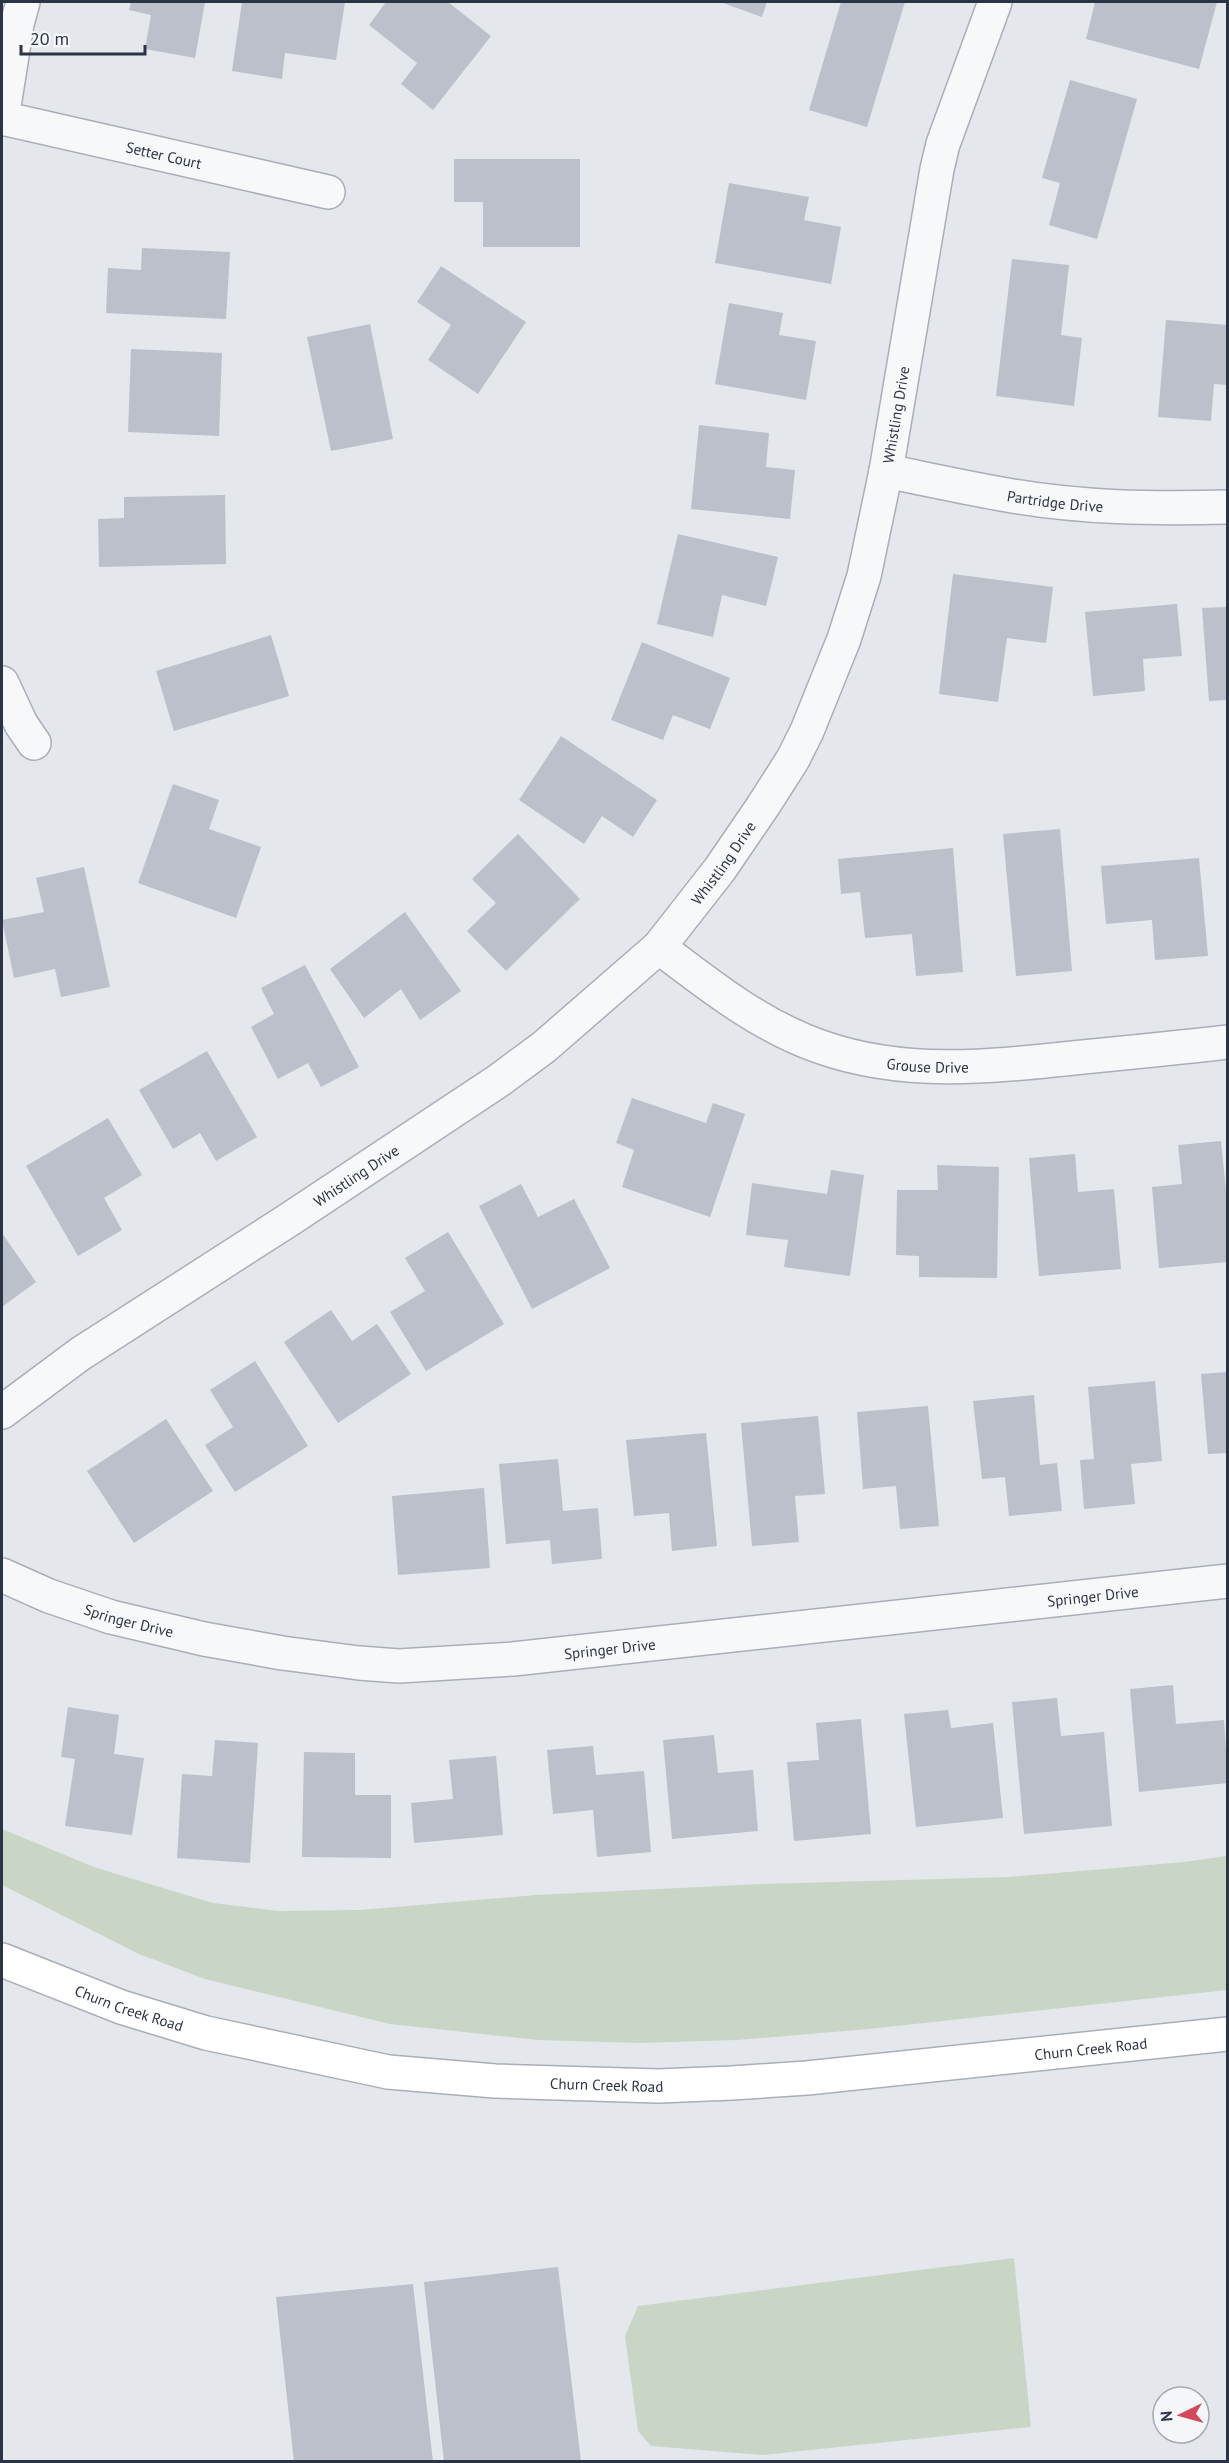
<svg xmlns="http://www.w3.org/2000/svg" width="1229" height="2463" font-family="'PT Sans',sans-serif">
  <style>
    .green { fill: #c9d6c5 }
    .building { fill: #bbc0ca }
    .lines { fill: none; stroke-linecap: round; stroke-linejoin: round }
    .minor-casing { stroke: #a9aeb7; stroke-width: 36 }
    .secondary-casing { stroke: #a9aeb7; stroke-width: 36 }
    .minor { stroke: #f7f8fa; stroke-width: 33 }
    .secondary { stroke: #fff; stroke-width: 33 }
    .labels { text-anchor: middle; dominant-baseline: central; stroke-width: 4.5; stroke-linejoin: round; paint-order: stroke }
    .street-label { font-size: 15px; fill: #2b3445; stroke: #f4f6f9 }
  </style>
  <rect width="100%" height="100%" fill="#e4e7ec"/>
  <path class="green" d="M2,1829L94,1867L143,1882L213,1903L278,1911L360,1910L536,1895L761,1884L1009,1877L1184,1862L1227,1856V1990L869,2029L737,2040L638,2043L538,2040L390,2024L205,1979L139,1954L2,1885Z
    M1014,2258L1031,2427L763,2455L651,2446L638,2431L625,2336L638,2306Z"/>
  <path class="building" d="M131,2H205L195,58L145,49L151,15L129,10Z
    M242,2H345L336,60L285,53L282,79L232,71Z
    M386,2H448L491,36L433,110L401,84L417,63L369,25Z
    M720,2H767L762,17Z
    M841,2H905L867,127L809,110Z
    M1095,2H1217L1199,69L1086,39Z
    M1070,80L1137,99L1097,239L1049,225L1060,183L1042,178Z
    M454,159H580V247H483V202H454Z
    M729,183L809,197L804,220L841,227L831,284L715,263Z
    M142,248L230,252L226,319L106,313L108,268L141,270Z
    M1012,259L1069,265L1061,335L1082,338L1074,406L996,396Z
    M441,266L526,322L478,394L428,360L451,325L417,302Z
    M729,303L783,313L779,335L816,341L806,400L715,384Z
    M1166,320L1228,325V385L1214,384L1211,421L1158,417Z
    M370,324L393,439L331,451L307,337Z
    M131,349L222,353L219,436L128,432Z
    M699,425L769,433L766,467L795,470L790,519L691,509Z
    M225,495L226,564L99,567L98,519L124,518V497Z
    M678,534L778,557L766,606L722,595L713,637L657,624Z
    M953,574L1053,587L1046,643L1007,638L998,702L939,694Z
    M1177,604L1182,656L1143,659L1145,691L1093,696L1085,612Z
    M1228,607V700L1209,701L1202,608Z
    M271,635L289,696L174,731L156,671Z
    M642,642L730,678L710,729L673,715L663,740L611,720Z
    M561,736L657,800L633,837L602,816L584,844L519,800Z
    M173,784L219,800L209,829L261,847L236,918L138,883Z
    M1060,829L1072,971L1016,976L1003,834Z
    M518,834L580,899L506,971L467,931L496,903L472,879Z
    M953,848L963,972L916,976L912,934L865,938L860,892L841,894L838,859Z
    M1199,858L1208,956L1155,960L1152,920L1106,924L1101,866Z
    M84,867L110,987L61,997L55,969L14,978L2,920L44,912L36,878Z
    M405,912L461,991L420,1020L401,989L364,1018L330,969Z
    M305,965L359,1067L321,1087L308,1063L278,1079L251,1027L274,1014L261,988Z
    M207,1051L257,1137L216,1161L200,1133L173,1149L139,1090Z
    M632,1098L706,1123L713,1103L745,1114L710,1217L622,1187L634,1150L616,1143Z
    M108,1118L142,1175L104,1198L122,1230L78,1256L26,1166Z
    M1221,1141L1228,1211V1262L1159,1268L1152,1187L1182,1184L1178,1145Z
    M1075,1154L1078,1192L1114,1189L1121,1269L1039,1276L1029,1158Z
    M937,1165L999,1167L997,1278L919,1277V1256L896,1255L897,1190H938Z
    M831,1170L864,1175L850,1276L784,1267L788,1240L746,1235L752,1183L827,1194Z
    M521,1184L538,1217L574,1199L610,1268L532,1309L479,1206Z
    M448,1232L504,1324L426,1371L390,1312L425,1291L405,1258Z
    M2,1233L36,1282L2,1307Z
    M331,1310L352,1341L377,1324L411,1374L338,1423L284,1342Z
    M255,1361L308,1446L235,1492L205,1445L233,1427L210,1390Z
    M1228,1372V1453L1208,1454L1201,1374Z
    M1155,1381L1162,1461L1131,1464L1135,1504L1084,1509L1080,1460L1094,1459L1088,1387Z
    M1034,1395L1040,1465L1057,1463L1062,1511L1009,1516L1005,1477L982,1479L973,1401Z
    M928,1406L939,1526L900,1529L896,1486L863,1489L857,1412Z
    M818,1416L825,1494L795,1496L799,1542L752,1546L741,1423Z
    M166,1419L213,1491L134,1543L87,1471Z
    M706,1433L717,1546L672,1551L669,1513L634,1516L626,1440Z
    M558,1459L563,1511L598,1508L602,1559L552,1564L550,1540L506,1544L499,1464Z
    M484,1488L490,1568L398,1575L392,1496Z
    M1173,1685L1176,1724L1224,1720L1228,1783L1139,1792L1130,1689Z
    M1057,1698L1061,1736L1104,1732L1112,1826L1024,1834L1012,1702Z
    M68,1707L119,1715L114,1754L144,1758L132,1835L65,1826L75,1759L61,1757Z
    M948,1710L951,1728L993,1723L1003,1818L916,1827L904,1714Z
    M861,1719L871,1834L794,1841L787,1762L819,1760L816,1723Z
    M714,1735L718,1773L753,1770L758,1831L672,1839L663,1740Z
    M215,1740L258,1743L250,1863L177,1858L182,1774L212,1776Z
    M593,1746L596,1775L644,1771L651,1852L597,1857L593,1810L553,1814L547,1750Z
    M304,1752L355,1753V1795H391V1858L302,1857Z
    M496,1756L503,1835L414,1843L411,1803L453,1799L449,1760Z
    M558,2267L581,2462H444L424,2282Z
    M413,2284L433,2462H294L276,2297Z"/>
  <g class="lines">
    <g class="minor-casing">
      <g id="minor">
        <path id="s1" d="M2,118L328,192"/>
        <path d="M2,119L17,24L23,2"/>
        <path id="s2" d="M886,471C926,479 967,488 1007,495C1080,508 1154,509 1228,507"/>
        <path d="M2,683L21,724L34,743"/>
        <path id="s3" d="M659,947C709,985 760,1026 821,1047C903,1076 988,1067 1073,1058C1125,1053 1176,1048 1228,1042"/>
        <path id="s4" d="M2,1412L80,1354L290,1219L498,1081L544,1047L659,947L720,869L763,806L793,759L807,731L844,639L864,576L886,471L937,169L943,144L995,2"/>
        <path id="s5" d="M2,1575L49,1596L111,1617L204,1639L282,1653L359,1663L399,1666L513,1659L1228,1581"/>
      </g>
    </g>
    <g class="secondary-casing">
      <g id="secondary">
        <path id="s6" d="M2,1960L121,2007L206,2033L388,2072L495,2081L658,2086L732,2083L807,2078L1228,2034"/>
      </g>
    </g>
    <use href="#minor" class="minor"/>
    <use href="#secondary" class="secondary"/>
  </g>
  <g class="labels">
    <g class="street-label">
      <text stroke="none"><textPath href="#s1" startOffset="166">Setter Court</textPath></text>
      <text stroke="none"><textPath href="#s4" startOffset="1398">Whistling Drive</textPath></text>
      <text stroke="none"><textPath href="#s2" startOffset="172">Partridge Drive</textPath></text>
      <text stroke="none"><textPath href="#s4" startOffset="912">Whistling Drive</textPath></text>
      <text stroke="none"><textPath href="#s3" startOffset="300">Grouse Drive</textPath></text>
      <text stroke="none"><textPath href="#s4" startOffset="426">Whistling Drive</textPath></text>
      <text stroke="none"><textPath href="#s5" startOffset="1107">Springer Drive</textPath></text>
      <text stroke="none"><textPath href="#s5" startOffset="135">Springer Drive</textPath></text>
      <text stroke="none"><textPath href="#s5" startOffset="621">Springer Drive</textPath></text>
      <text stroke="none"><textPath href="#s6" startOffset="136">Churn Creek Road</textPath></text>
      <text stroke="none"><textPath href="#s6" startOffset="1108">Churn Creek Road</textPath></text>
      <text stroke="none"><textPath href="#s6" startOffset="622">Churn Creek Road</textPath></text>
    </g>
  </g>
  <rect width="1229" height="2463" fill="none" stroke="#2b3445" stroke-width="6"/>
  <g transform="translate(1181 2415) rotate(265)"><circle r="28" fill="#f4f6f9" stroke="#a4a8b1" stroke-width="1.5"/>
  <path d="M0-4.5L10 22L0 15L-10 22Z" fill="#d1495b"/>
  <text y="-9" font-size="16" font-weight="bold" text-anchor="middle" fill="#2b3445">N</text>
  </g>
  <path d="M21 45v9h124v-9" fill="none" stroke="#2b3445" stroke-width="3"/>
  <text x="30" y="45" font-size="18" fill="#2b3445" stroke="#f4f6f9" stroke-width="4.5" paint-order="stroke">20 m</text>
</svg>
